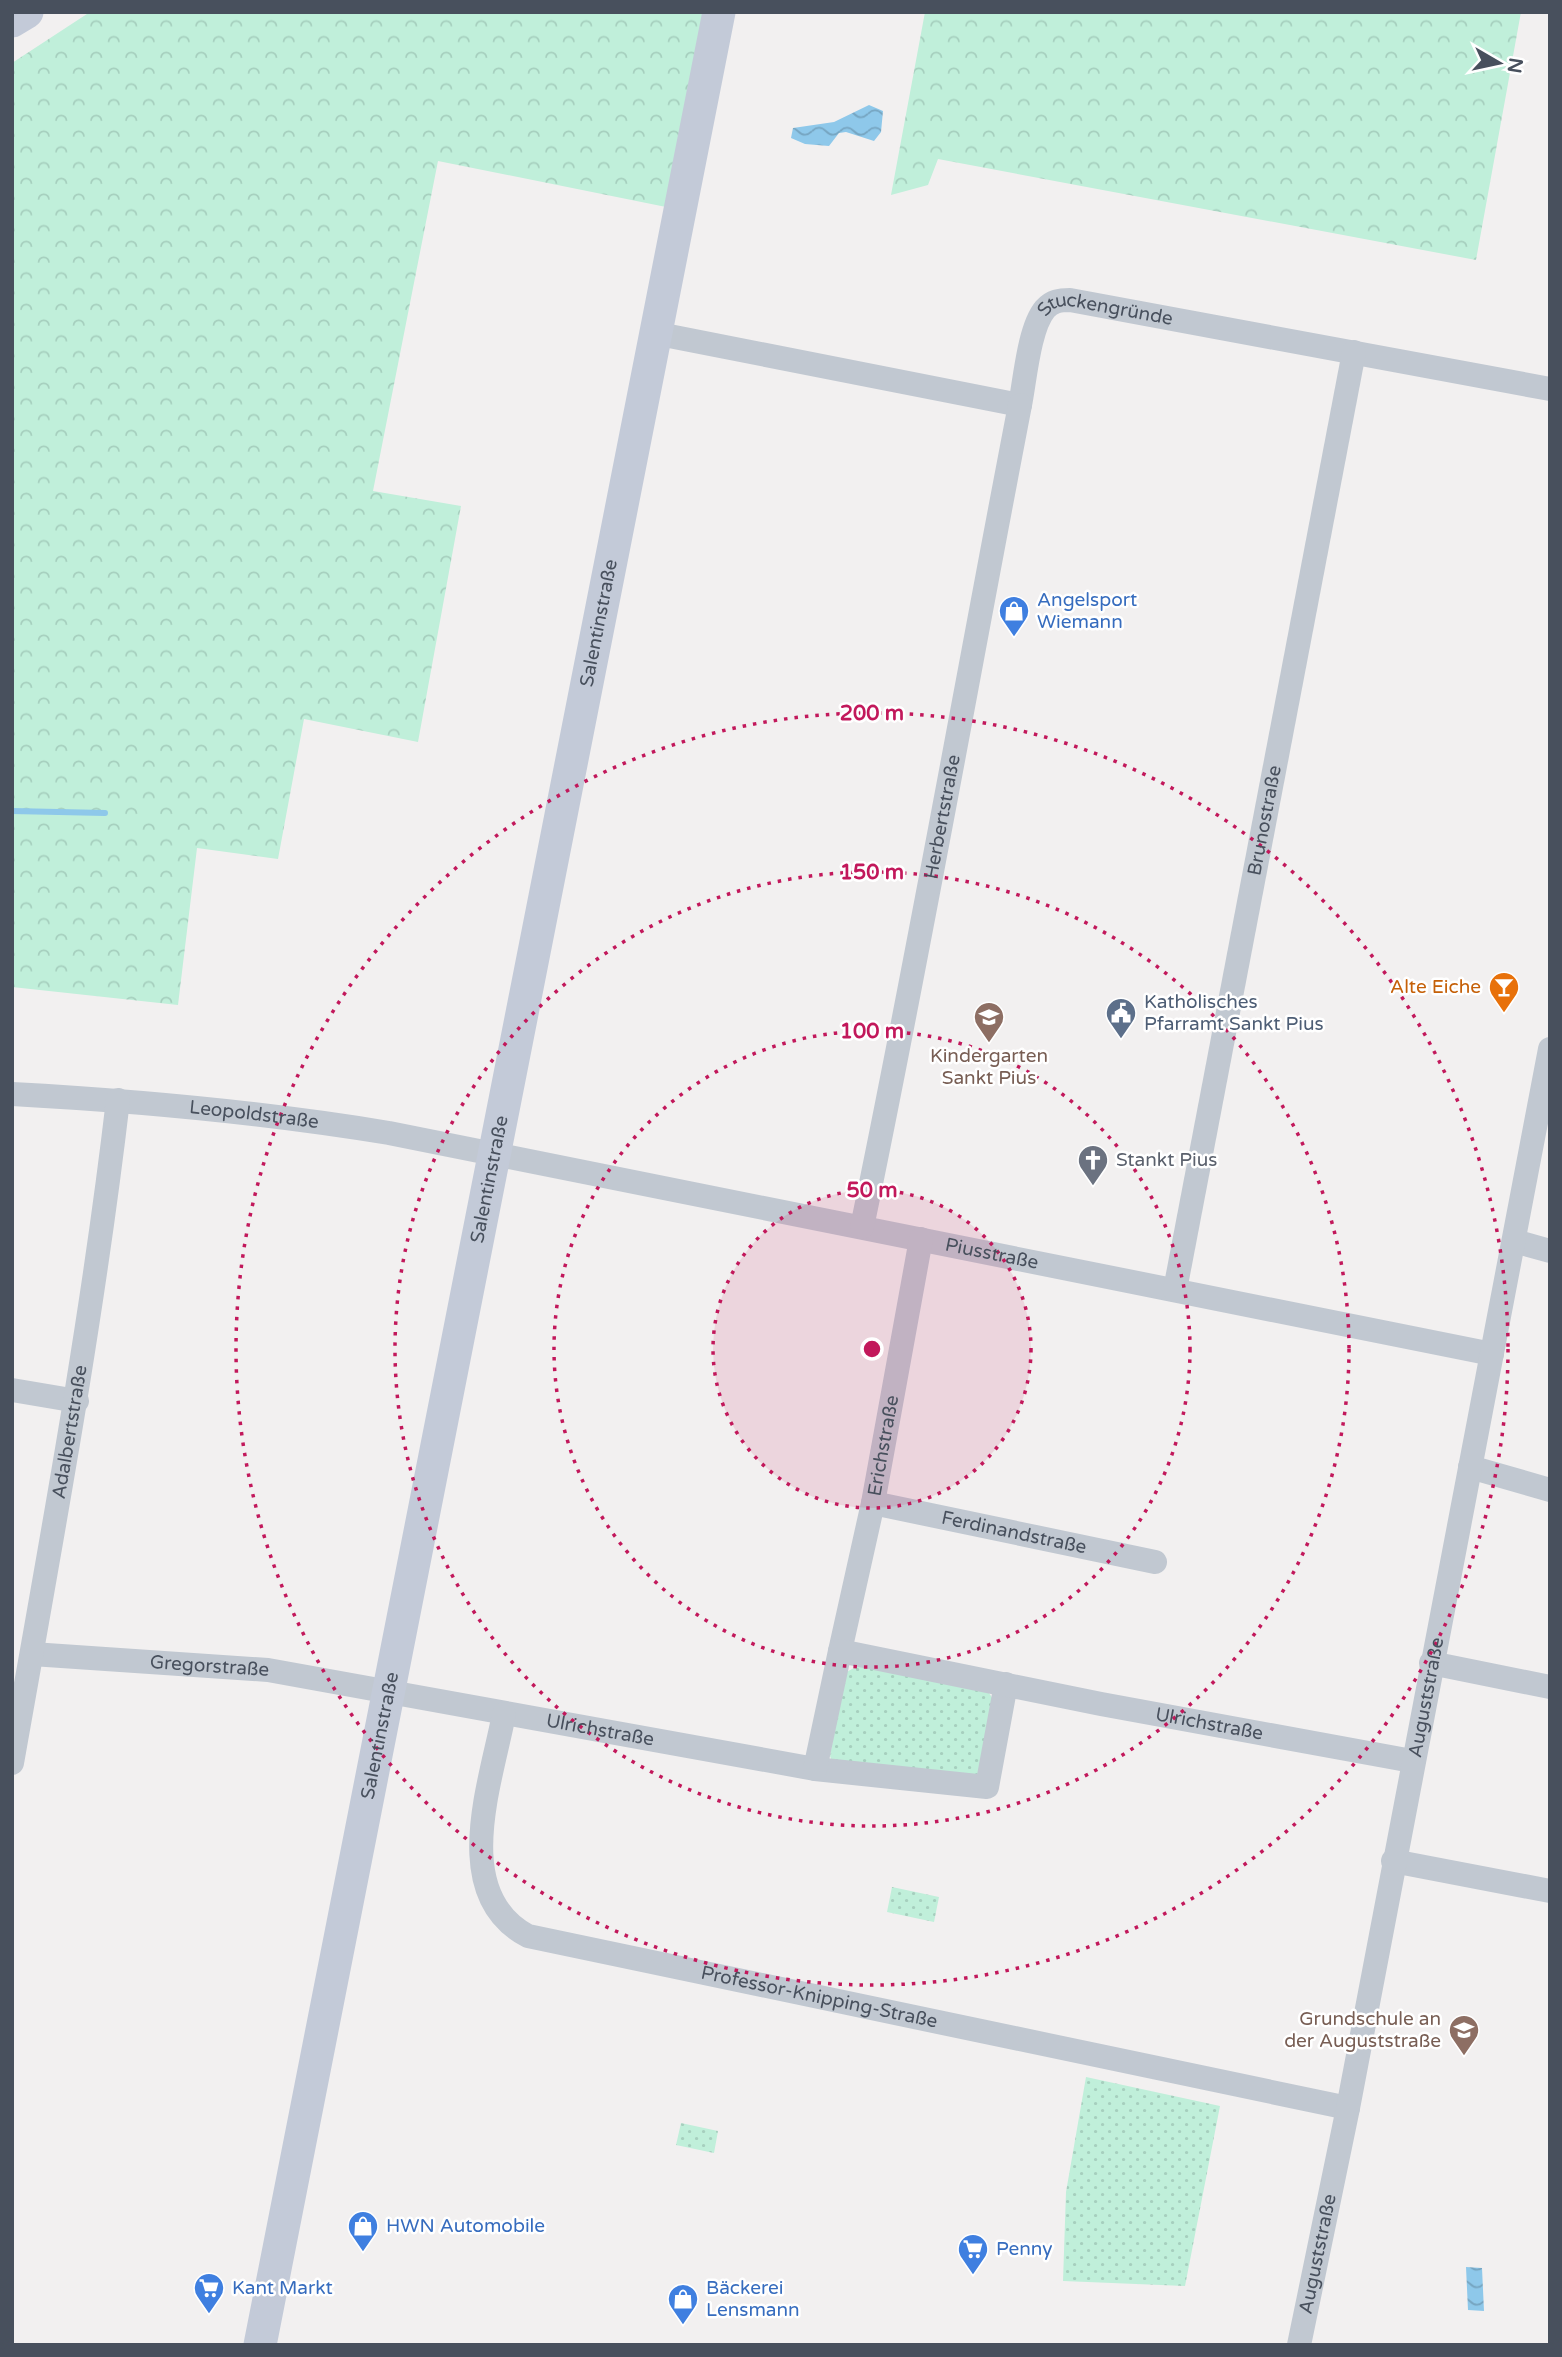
<svg xmlns="http://www.w3.org/2000/svg" width="1562" height="2357" font-family="'Varela Round',sans-serif">
  <style>
    .forest { fill: url(#forest-crowns) }
    .park { fill: url(#park-dots) }
    .water { fill: url(#water-waves) }
    .lines { fill: none; stroke-linecap: round; stroke-linejoin: round }
    .stream { stroke: #8ec8ea; stroke-width: 6 }
    .street { stroke: #c1c8d1; stroke-width: 24 }
    .secondary { stroke: #c3cad8; stroke-width: 33 }
    .ring { fill: none; stroke: #c2185b; stroke-width: 3.5; stroke-dasharray: 3.5 7 }
    .labels { text-anchor: middle; dominant-baseline: central; stroke-width: 5; stroke-linejoin: round; paint-order: stroke }
    .street-label { font-size: 19px; fill: #48505d; stroke: #fff }
    .shop-label { font-size: 19px; fill: #366cbe; stroke: #fff; text-anchor: start }
    .food-label { font-size: 19px; fill: #c56008; stroke: #fff; text-anchor: end }
    .service-label { font-size: 19px; fill: #4e5e75; stroke: #fff; text-anchor: start }
    .education-label { font-size: 19px; fill: #785e54; stroke: #fff }
    .worship-label { font-size: 19px; fill: #5b616d; stroke: #fff; text-anchor: start }
    .centre { fill: #c2185b; stroke: #fff; stroke-width: 3.5 }
    .ring-label { font-size: 21px; text-anchor: middle; font-weight: bold; fill: #c2185b; stroke: #fff; stroke-width: 5; stroke-linejoin: round; paint-order: stroke }
  </style>
  <defs>
    <pattern id="forest-crowns" width="20" height="18" patternUnits="userSpaceOnUse" patternTransform="scale(1.75)"><rect width="20" height="18" fill="#c0efda"/><path d="M2 6a3 3 0 1 1 6 0M12 15a3 3 0 1 1 6 0" fill="none" stroke="#a6cfbe"/></pattern>
    <pattern id="park-dots" width="8" height="8" patternUnits="userSpaceOnUse" patternTransform="scale(1.75)"><rect width="8" height="8" fill="#c0efda"/><path d="M2 2h.1M6 6h.1" fill="none" stroke="#a6cfbe" stroke-width="1.8" stroke-linecap="round"/></pattern>
    <pattern id="water-waves" width="16" height="10" patternUnits="userSpaceOnUse" patternTransform="scale(1.75)"><rect width="16" height="10" fill="#8ec8ea"/><path d="M0 5q4-4 8 0t8 0" fill="none" stroke="#76a5c1"/></pattern>
  </defs>
  <rect width="100%" height="100%" fill="#f2f0f0"/>
  <path class="forest" d="M90,12H711L671,208L438,161L373,491L461,506L418,742L304,719L278,859L197,848L178,1005L12,987V63Z
    M925,12H1521L1476,260L938,159L928,185L891,195Z"/>
  <path class="park" d="M859,1665L989,1693L993,1699L979,1773L974,1776L832,1761L830,1756L845,1673Z
    M892,1887L939,1897L934,1922L887,1912Z
    M1086,2077L1220,2106L1185,2286L1063,2281L1066,2192Z
    M681,2123L718,2131L714,2153L676,2145Z"/>
  <path class="water" d="M869,105L883,111L881,132L874,141L846,132L839,133L829,146L805,144L791,138L793,128L834,122Z
    M1466,2267L1482,2268L1484,2311L1468,2310Z"/>
  <g class="lines">
    <path class="stream" d="M12,811L105,813"/>
    <g class="street">
      <path id="s1" d="M654,333L1020,405C1025,380 1029,328 1045,309C1052,301 1060,300 1070,300L1550,389"/>
      <path id="s2" d="M12,1094C140,1101 262,1112 389,1133L1492,1354"/>
      <path id="s3" d="M862,1227C919,954 967,679 1020,405"/>
      <path d="M1514,1241L1550,1251"/>
      <path id="s4" d="M1175,1290L1354,352"/>
      <path d="M12,1390L77,1401"/>
      <path d="M1470,1467L1550,1490"/>
      <path id="s5" d="M873,1503L1155,1562"/>
      <path id="s6" d="M840,1651L873,1503L921,1239"/>
      <path id="s7" d="M32,1654L268,1670L815,1769L987,1787L1006,1684"/>
      <path d="M1431,1663L1550,1687"/>
      <path id="s8" d="M504,1714C491,1783 449,1894 528,1936L1348,2108"/>
      <path id="s9" d="M12,1763C51,1542 92,1323 118,1100"/>
      <path id="s10" d="M815,1769L840,1651L1101,1704L1412,1761"/>
      <path d="M1393,1861L1550,1891"/>
      <path id="s11" d="M1299,2345L1348,2108L1550,1049"/>
    </g>
    <g class="secondary">
      <path d="M12,21L27,12"/>
      <path id="s12" d="M260,2345L719,12"/>
    </g>
  </g>
  <circle cx="872" cy="1349" r="159" fill="#c2185b" fill-opacity=".12"/>
  <g class="ring">
    <circle cx="872" cy="1349" r="159"/>
    <circle cx="872" cy="1349" r="318"/>
    <circle cx="872" cy="1349" r="477"/>
    <circle cx="872" cy="1349" r="636"/>
  </g>
  <defs>
    <g id="shop-pin" transform="scale(1.575)"><path d="M0 17L-7.5 6A9.5 9.5 0 1 1 7.5 6Z" fill="#3f7fe0" stroke="#fff"/><path d="M-5-2.5h2.3a2.7 3.5 0 0 1 5.4 0H5L5.5 6h-11ZM-1.5-2.5h3a1.5 2.3 0 0 0-3 0Z" fill="#fff"/></g>
    <g id="bar-pin" transform="scale(1.575)"><path d="M0 17L-7.5 6A9.5 9.5 0 1 1 7.5 6Z" fill="#e8710a" stroke="#fff"/><path d="M-6-5H6L.8 .8V4.5H3.5V6h-7V4.5H-.8V.8Z" fill="#fff"/></g>
    <g id="civic-pin" transform="scale(1.575)"><path d="M0 17L-7.5 6A9.5 9.5 0 1 1 7.5 6Z" fill="#5c6f8a" stroke="#fff"/><path d="M-.6-6.5H3V-4.5H.6V-3L4-1V1h2V6H-6V1h2V-1L-.6-3ZM-1.2 2.5V6h2.4V2.5Z" fill="#fff"/></g>
    <g id="school-pin" transform="scale(1.575)"><path d="M0 17L-7.5 6A9.5 9.5 0 1 1 7.5 6Z" fill="#8d6e63" stroke="#fff"/><path d="M0-5L7-2L0 1L-7-2ZM-4 1L0 2.5L4 1V4Q0 6-4 4Z" fill="#fff"/></g>
    <g id="church-pin" transform="scale(1.575)"><path d="M0 17L-7.5 6A9.5 9.5 0 1 1 7.5 6Z" fill="#6b7280" stroke="#fff"/><path d="M-1.2-6h2.4v3.5h3.3v2.4h-3.3V6h-2.4V-.1h-3.3v-2.4h3.3Z" fill="#fff"/></g>
    <g id="supermarket-pin" transform="scale(1.575)"><path d="M0 17L-7.5 6A9.5 9.5 0 1 1 7.5 6Z" fill="#3f7fe0" stroke="#fff"/><path d="M-6-5.5h2.5l.6 2H6L4.5 2H-2.5L-4.4-4H-6ZM-1.5 3.2a1.3 1.3 0 1 0 .1 0ZM3 3.2a1.3 1.3 0 1 0 .1 0Z" fill="#fff"/></g>
  </defs>
  <g fill-rule="evenodd">
    <use href="#shop-pin" x="1014" y="611"/>
    <use href="#bar-pin" x="1504" y="987"/>
    <use href="#civic-pin" x="1121" y="1013"/>
    <use href="#school-pin" x="989" y="1017"/>
    <use href="#church-pin" x="1093" y="1160"/>
    <use href="#school-pin" x="1464" y="2030"/>
    <use href="#shop-pin" x="363" y="2226"/>
    <use href="#supermarket-pin" x="973" y="2249"/>
    <use href="#supermarket-pin" x="209" y="2288"/>
    <use href="#shop-pin" x="683" y="2299"/>
  </g>
  <g class="labels">
    <g class="street-label">
      <text stroke="none"><textPath href="#s1" startOffset="536">Stuckengründe</textPath></text>
      <text stroke="none"><textPath href="#s12" startOffset="1755">Salentinstraße</textPath></text>
      <text stroke="none"><textPath href="#s3" startOffset="418">Herbertstraße</textPath></text>
      <text stroke="none"><textPath href="#s4" startOffset="478">Brunostraße</textPath></text>
      <text stroke="none"><textPath href="#s2" startOffset="243">Leopoldstraße</textPath></text>
      <text stroke="none"><textPath href="#s12" startOffset="1188">Salentinstraße</textPath></text>
      <text stroke="none"><textPath href="#s2" startOffset="994">Piusstraße</textPath></text>
      <text stroke="none"><textPath href="#s9" startOffset="336">Adalbertstraße</textPath></text>
      <text stroke="none"><textPath href="#s6" startOffset="210">Erichstraße</textPath></text>
      <text stroke="none"><textPath href="#s5" startOffset="144">Ferdinandstraße</textPath></text>
      <text stroke="none"><textPath href="#s7" startOffset="178">Gregorstraße</textPath></text>
      <text stroke="none"><textPath href="#s11" startOffset="660">Auguststraße</textPath></text>
      <text stroke="none"><textPath href="#s10" startOffset="497">Ulrichstraße</textPath></text>
      <text stroke="none"><textPath href="#s7" startOffset="574">Ulrichstraße</textPath></text>
      <text stroke="none"><textPath href="#s12" startOffset="621">Salentinstraße</textPath></text>
      <text stroke="none"><textPath href="#s8" startOffset="539">Professor-Knipping-Straße</textPath></text>
      <text stroke="none"><textPath href="#s11" startOffset="93">Auguststraße</textPath></text>
    </g>
    <g class="shop-label">
      <text x="1037" y="600">Angelsport<tspan x="1037" dy="22">Wiemann</tspan></text>
      <text x="386" y="2226">HWN Automobile</text>
      <text x="996" y="2249">Penny</text>
      <text x="232" y="2288">Kant Markt</text>
      <text x="706" y="2288">Bäckerei<tspan x="706" dy="22">Lensmann</tspan></text>
    </g>
    <g class="food-label">
      <text x="1481" y="987">Alte Eiche</text>
    </g>
    <g class="service-label">
      <text x="1144" y="1002">Katholisches<tspan x="1144" dy="22">Pfarramt Sankt Pius</tspan></text>
    </g>
    <g class="education-label">
      <text x="989" y="1056">Kindergarten<tspan x="989" dy="22">Sankt Pius</tspan></text>
      <text x="1441" y="2019" text-anchor="end">Grundschule an<tspan x="1441" dy="22">der Auguststraße</tspan></text>
    </g>
    <g class="worship-label">
      <text x="1116" y="1160">Stankt Pius</text>
    </g>
  </g>
  <circle cx="872" cy="1349" r="10" class="centre"/>
  <g class="ring-label">
    <text x="872" y="720">200 m</text>
    <text x="872" y="879">150 m</text>
    <text x="872" y="1038">100 m</text>
    <text x="872" y="1197">50 m</text>
  </g>
  <rect width="1562" height="2357" fill="none" stroke="#48505d" stroke-width="28"/>
  <g transform="translate(1499 63) rotate(99)" stroke="#ffffff" stroke-width="5" paint-order="stroke">
  <path d="M0-5L12 26L0 18L-12 26Z" fill="#48505d"/>
  <text y="-10" font-size="19" font-weight="bold" text-anchor="middle" fill="#48505d">N</text>
  </g>
</svg>
